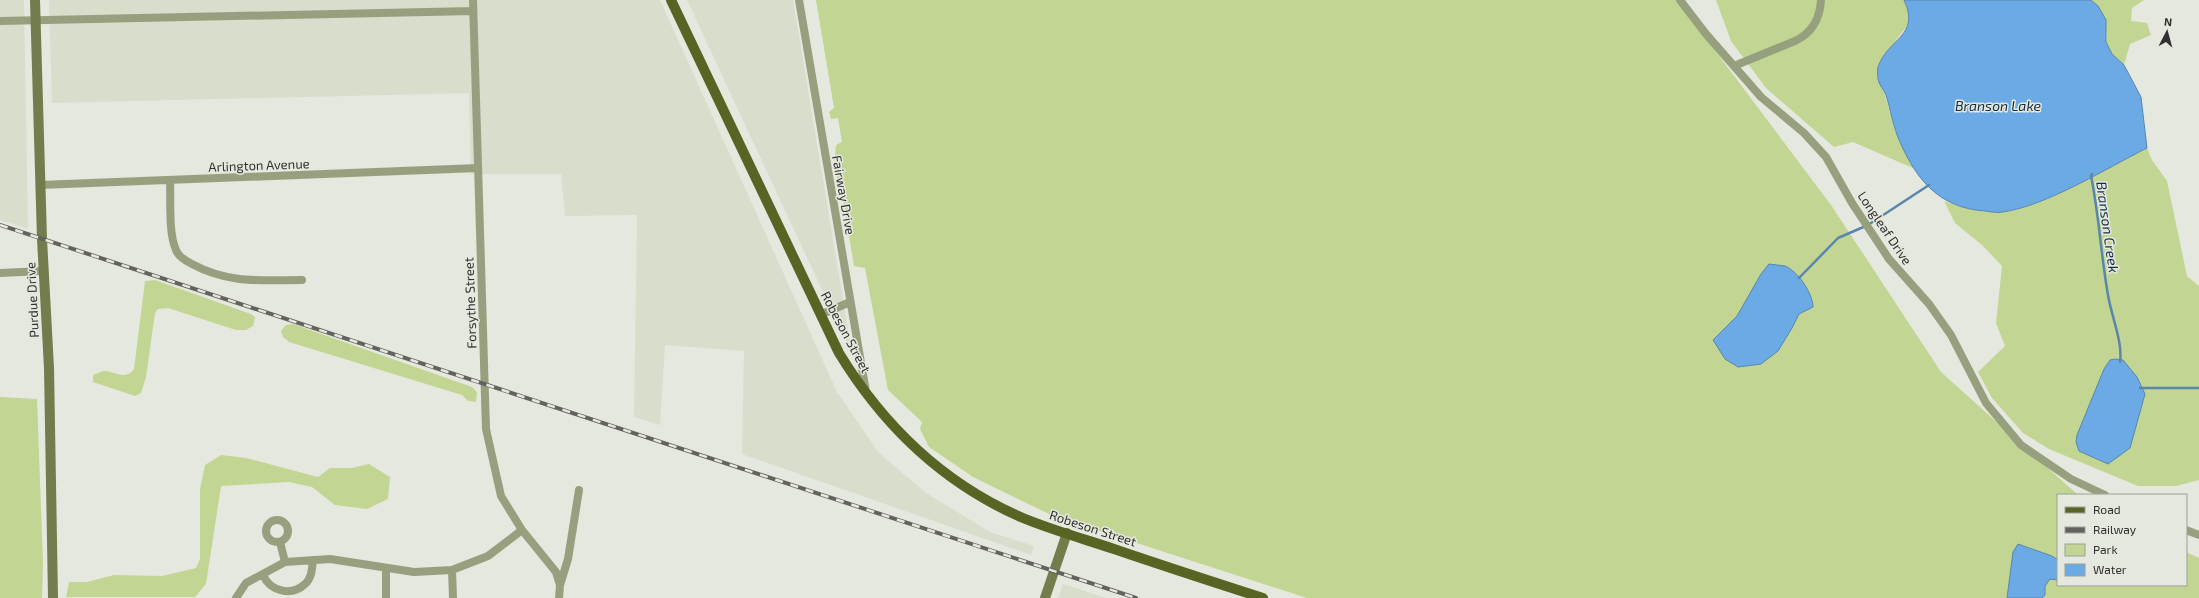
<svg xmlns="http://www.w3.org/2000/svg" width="2199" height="598" font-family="'Exo 2',sans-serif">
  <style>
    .built { fill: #d8ddcc }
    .green { fill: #c3d593 }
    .water { fill: #6baae4; stroke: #5986ad }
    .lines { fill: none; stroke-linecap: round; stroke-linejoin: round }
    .stream { stroke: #5986ad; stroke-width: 2.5 }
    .street { stroke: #96a07f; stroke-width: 8 }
    .secondary { stroke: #717d4c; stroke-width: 10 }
    .primary { stroke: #566424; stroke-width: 10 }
    .rail-casing { stroke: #62635e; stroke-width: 4 }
    .rail { stroke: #e5e8de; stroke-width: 2.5; stroke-dasharray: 8; stroke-linecap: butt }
    .labels { text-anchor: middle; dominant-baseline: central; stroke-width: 3; stroke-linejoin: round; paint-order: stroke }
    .street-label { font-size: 13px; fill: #30312e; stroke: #e5e8de }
    .water-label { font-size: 14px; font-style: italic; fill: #112c44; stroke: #e5e8de }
  </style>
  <rect width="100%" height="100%" fill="#e5e8de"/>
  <path class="built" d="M0,0H24L28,229L0,220Z
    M49,0H660L837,392L879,453L926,493L990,532L1034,546L1031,555L742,454L744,351L665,345L660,425L634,417L637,215L565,216L561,174H471L469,93L52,103Z
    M687,0H793L852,354Z
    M1063,584L1106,598H1058Z"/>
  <path class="green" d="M816,0H1677L1831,205L1941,372L2078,495H2058V585H2186V552L2199,558V598H1307L1053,516L973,477L929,447L920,429L922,422L888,390L865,268L854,266L842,194L834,166L836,145L842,142L838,118L831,119L829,112L834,108Z
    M1716,0H1904C1918,29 1904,24 1894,44C1888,56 1883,68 1878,79L1885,95L1895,130L1915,169L1853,142L1834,147L1766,88L1731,41Z
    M2091,0H2144L2132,8L2131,21L2147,23L2151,35L2130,44L2124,65L2112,54L2106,42L2107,34L2098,6Z
    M2147,148L2152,160L2167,181L2187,276L2199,286V480L2176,486H2138L2049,449L2023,433L1992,398L1978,372L2005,346L1996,323L2002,266L1982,245L1955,223L1944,201C1963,208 1980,213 2001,212C2034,212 2114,164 2147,148Z
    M155,280L251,314L255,317L253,326L246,330H236L168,308L158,309L155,313L146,377L141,393L135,396L93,382V375C96,374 100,372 103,371C116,371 125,381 134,369L145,281Z
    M293,324L472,387L477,392L476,402L468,401L462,395L289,342L283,337L281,331L286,325Z
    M0,397L37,399L43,563L42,598H0Z
    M221,455L246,458L318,477L330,468H352L369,464L390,477L388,499L367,509L335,505L312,487L289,482L221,486L206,584L195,597H66L69,582H87L114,575L162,576L196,568L200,559V489L205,465Z"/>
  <path class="water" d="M1904,0H2091L2098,6L2106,20V42L2112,54L2124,65L2141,97L2147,148C2107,168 2046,206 2003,212C1998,213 1991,212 1985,211C1940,208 1917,181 1900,142C1893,127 1891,111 1886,95C1884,90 1879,85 1878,79C1878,76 1877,70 1878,67C1888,38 1921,36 1904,0Z
    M1769,264C1774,265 1780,265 1785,266C1798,271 1813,294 1813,307L1799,314L1792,328L1778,351L1761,364L1738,367L1725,359L1713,340L1737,316L1761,274Z
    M2115,359L2123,360L2137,377L2145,394L2130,448L2108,464L2079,451L2076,442L2077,435L2104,369L2110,360Z
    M2018,544L2052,556L2058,560V580L2050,579L2045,586V595L2042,598H2007L2013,552Z"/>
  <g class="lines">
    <path class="stream" d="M2092,174L2091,176C2099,215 2101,256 2108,295C2111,315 2123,342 2120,362
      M1799,278L1838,238L1868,225L1929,185
      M2140,388H2199"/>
    <path class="street" d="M473,0L486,429L501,496L522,530L556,572L560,585
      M799,0L866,392
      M1680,0L1706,34L1761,97L1804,133L1826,157L1852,203L1889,259L1929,304L1951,335L1986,403L2021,445L2071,479L2105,495
      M0,21L473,11
      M1734,66L1795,41C1812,33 1820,18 1821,0
      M170,180C171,200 168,232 176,250C178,256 186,261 192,264C229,284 261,280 302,280
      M40,185L478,168
      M0,273L43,271
      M820,315L850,302
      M266 531a11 11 0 1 1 22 0a11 11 0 1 1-22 0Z
      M2186,530L2199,535
      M280,542L285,562
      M452,570L453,598
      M263,575C270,591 291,597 305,584C312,578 312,568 313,560
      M236,598L246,583L285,562L330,559L414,572L452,570L488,556L522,530
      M386,598V570
      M559,598L560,585L568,559L579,490"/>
    <path class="secondary" d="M35,0L42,239L49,368L53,598
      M1045,598L1067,533"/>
    <path class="primary" d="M671,0L839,353C883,425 944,484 1023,518C1052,530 1084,539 1114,549C1164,566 1213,582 1263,598"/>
    <g class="rail-casing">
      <path id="rail" d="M0,225L1136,598"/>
    </g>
    <use href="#rail" class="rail"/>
  </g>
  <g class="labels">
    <g class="street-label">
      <text transform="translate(259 165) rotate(-2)">Arlington Avenue</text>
      <text transform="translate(844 195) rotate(80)">Fairway Drive</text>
      <text transform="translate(1885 228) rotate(56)">Longleaf Drive</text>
      <text transform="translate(32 300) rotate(-93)">Purdue Drive</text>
      <text transform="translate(470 303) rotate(-92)">Forsythe Street</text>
      <text transform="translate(846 332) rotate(62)">Robeson Street</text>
      <text transform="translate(1093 528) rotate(18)">Robeson Street</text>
    </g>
    <g class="water-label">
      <text x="1998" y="105">Branson Lake</text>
      <text transform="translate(2108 227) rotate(82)">Branson Creek</text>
    </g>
  </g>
  <rect x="2057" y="494" width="130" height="92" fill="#e5e8de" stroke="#9d9f98"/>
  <rect x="2065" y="507" width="20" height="6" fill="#566424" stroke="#9d9f98"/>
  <text x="2093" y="514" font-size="12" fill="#30312e">Road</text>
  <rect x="2065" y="527" width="20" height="6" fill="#62635e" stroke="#9d9f98"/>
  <text x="2093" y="534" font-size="12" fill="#30312e">Railway</text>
  <rect x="2065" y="544" width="20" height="12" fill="#c3d593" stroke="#9d9f98"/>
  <text x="2093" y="554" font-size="12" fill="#30312e">Park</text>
  <rect x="2065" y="564" width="20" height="12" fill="#6baae4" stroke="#9d9f98"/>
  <text x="2093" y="574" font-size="12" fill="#30312e">Water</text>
  <g transform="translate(2167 32) rotate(6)" stroke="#e5e8de" stroke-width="3" paint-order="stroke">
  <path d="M0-3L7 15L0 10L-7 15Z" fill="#30312e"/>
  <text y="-6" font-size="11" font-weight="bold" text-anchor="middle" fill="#30312e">N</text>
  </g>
</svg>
